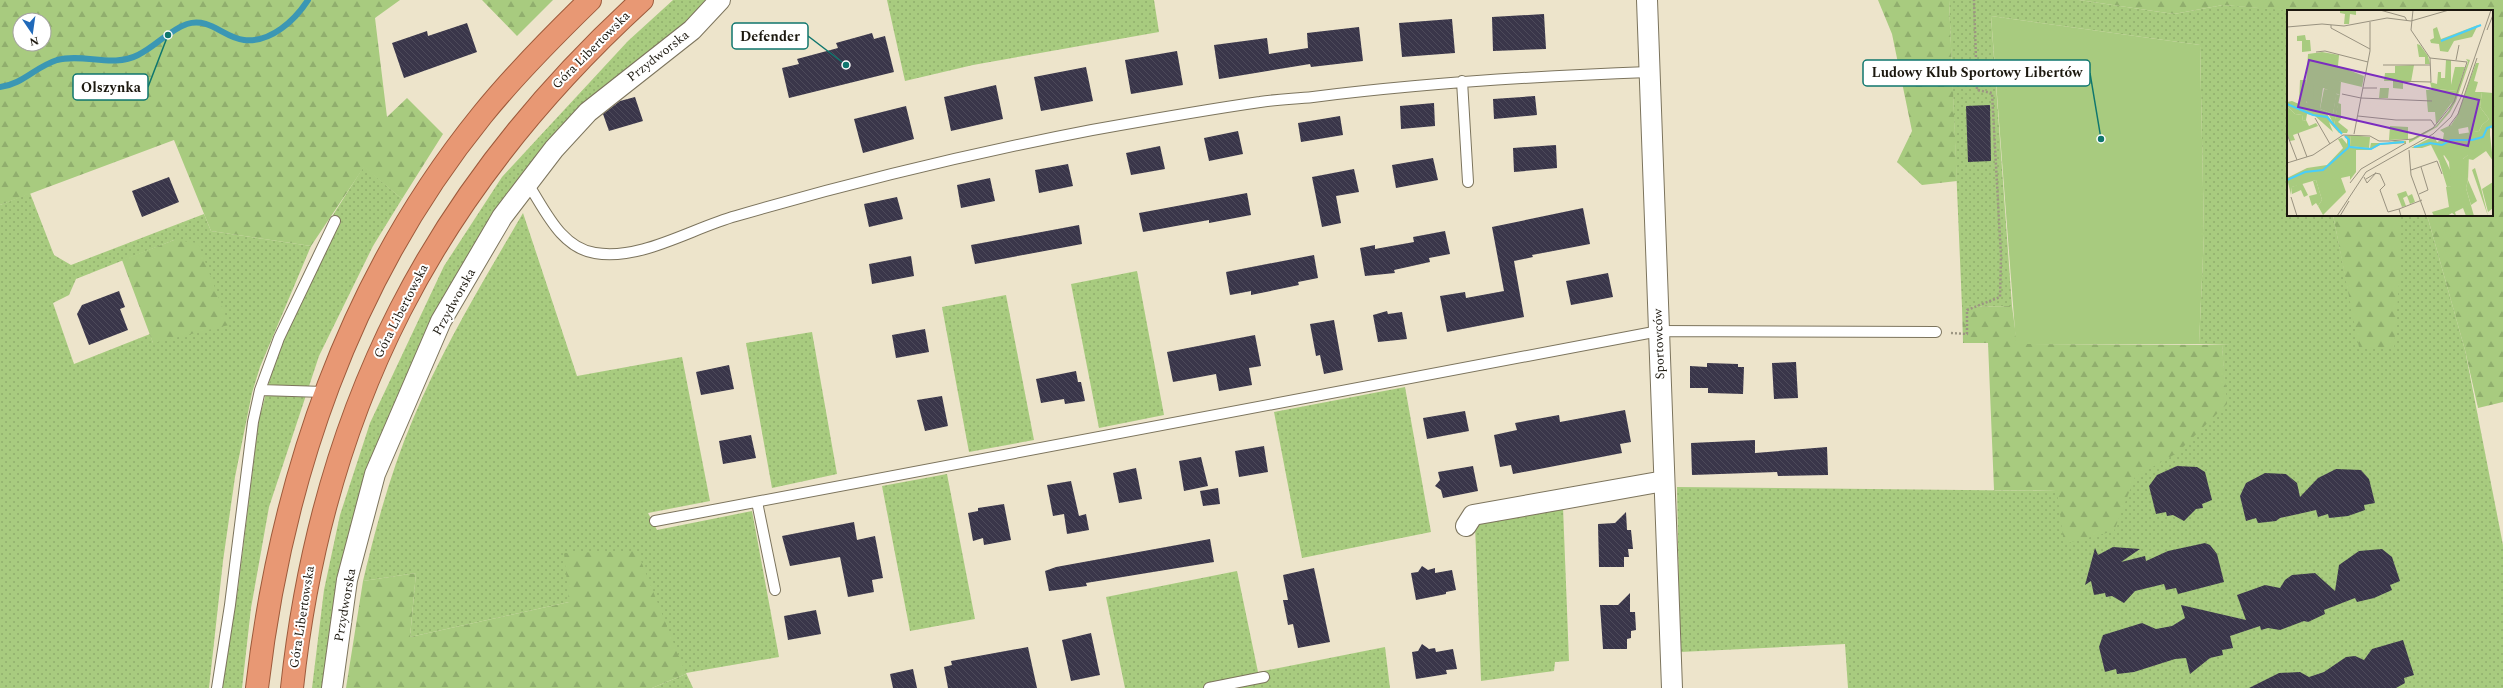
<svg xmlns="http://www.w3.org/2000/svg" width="2503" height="688" font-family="Spectral,serif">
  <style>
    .grass { fill: url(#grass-dots); fill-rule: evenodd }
    .forest { fill: url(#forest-firs); fill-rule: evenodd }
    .pitch { fill: #a8cb7f }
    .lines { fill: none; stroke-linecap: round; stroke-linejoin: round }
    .stream { stroke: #3b97b4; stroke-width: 6 }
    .building { fill: url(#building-back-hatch) }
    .service-casing { stroke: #7c745d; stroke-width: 12 }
    .minor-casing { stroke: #7c745d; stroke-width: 22 }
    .trunk-casing { stroke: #9d5a3b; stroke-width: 24 }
    .path { stroke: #9c9582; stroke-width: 2.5; stroke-dasharray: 2 2; stroke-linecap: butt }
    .service { stroke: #fff; stroke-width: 10 }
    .minor { stroke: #fff; stroke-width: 20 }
    .trunk { stroke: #e89874; stroke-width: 22 }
    .labels { text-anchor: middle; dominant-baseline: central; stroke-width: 4; stroke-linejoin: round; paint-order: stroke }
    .street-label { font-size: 13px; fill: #1c180f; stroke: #fff }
    .inset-river { fill: none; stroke: #48cefa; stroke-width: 2 }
    .inset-road { fill: none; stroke: #999280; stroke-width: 1 }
    .view { fill: #7b2cbf; fill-opacity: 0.15; stroke: #7b2cbf; stroke-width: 2 }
    .inset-edge { fill: none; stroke: #1c180f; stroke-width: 2 }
    .leader { fill: none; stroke: #0f766e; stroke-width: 1.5 }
    .callout-dot { fill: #0f766e; stroke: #fff; stroke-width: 1.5 }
    .callout { fill: #fff; stroke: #0f766e; stroke-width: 1.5 }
    .callout-label { font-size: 14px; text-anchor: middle; font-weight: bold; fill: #1c180f }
  </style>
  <defs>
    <pattern id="grass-dots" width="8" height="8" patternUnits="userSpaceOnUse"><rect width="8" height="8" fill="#a8cb7f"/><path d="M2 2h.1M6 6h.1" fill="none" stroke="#90ae6d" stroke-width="1.8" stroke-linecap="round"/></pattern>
    <pattern id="forest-firs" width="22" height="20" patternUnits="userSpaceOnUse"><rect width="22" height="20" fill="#a8cb7f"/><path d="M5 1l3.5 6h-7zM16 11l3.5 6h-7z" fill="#90ae6d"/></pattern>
    <pattern id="building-back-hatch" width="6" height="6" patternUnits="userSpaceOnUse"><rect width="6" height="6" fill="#3a364a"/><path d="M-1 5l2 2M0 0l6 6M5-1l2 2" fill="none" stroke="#4d4a5a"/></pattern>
  </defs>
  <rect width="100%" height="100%" fill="#ede4cb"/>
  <path class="grass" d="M673,0H711L702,10L563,126L381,443L326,688H312L324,590L340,515L370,423L444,266L502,177L628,41Z
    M887,0H1154L1159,32L973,65L905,81Z
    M1949,0H2079L2174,14L2223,5L2293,10L2288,11V215H2333L2360,347L2399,284V215H2427L2465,350L2503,545V688H1848L1845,644L1680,652L1677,487L2056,491L2226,404L2222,345H2231L2199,344L2204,234L2200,45L1991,16L2012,306L1962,307Z
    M364,166L402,199L373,246L319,356L269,507L251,608L242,688H222L238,589L259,419L277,354L301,298L341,222L333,215Z
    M30,193L54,255L71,265L204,214L211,231L311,246L260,367L252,393L235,477L223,561L209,688H0V205ZM174,240L153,343L150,334L74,364L53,303L69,295L76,279Z
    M523,213L577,376L682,357L710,501L648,513L657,530L752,511L779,657L686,673L693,688H652L686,674L569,602L410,637L416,573L363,581C376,526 391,471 413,419C443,347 484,280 523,213Z
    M1137,271L1164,415L1099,428L1071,284Z
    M1006,295L1034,440L969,452L942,307Z
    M812,332L837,474L772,488L746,343Z
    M1405,387L1431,532L1302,558L1274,412Z
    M947,474L975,619L910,631L882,486Z
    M1563,507L1569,661L1555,662L1554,671L1481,681L1475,525Z
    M1237,571L1258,672L1385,647L1390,688H1125L1106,597Z"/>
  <path class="forest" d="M0,0H400L375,18L387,117L407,98L443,134L402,199L364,167L311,246L211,231L174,140L0,205ZM20,20H44V44H20Z
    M482,0H553L517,36Z
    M1878,0H1949L1957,181L1922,185L1897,162L1912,131L1892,34Z
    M2079,0H2503V402L2478,408L2465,350L2427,215H2492V11H2293L2223,5L2174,14Z
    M2333,215H2399V284L2394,348L2359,347Z
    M174,240L198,243L229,325L153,343L122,260Z
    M2012,306L2017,344L2222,345L2227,404L2177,453L2135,477L2114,531L2064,544L2057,491L1994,490L1988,343H1963L1962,307Z
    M637,551L686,674L652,688H346L363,581L416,573L410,637L569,602L564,553Z"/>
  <path class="pitch" d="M1991,16L2200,45L2204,234L2199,344H2016Z"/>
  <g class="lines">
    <path class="stream" d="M0,87C23,84 35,67 57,60C83,53 113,68 138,55C155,47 169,30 187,24C210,17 224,38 244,40C271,43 295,20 308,0"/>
  </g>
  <path class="building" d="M1544,14L1546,49L1493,51L1492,17Z
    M1452,19L1455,53L1402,57L1399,23Z
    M467,23L477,52L404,78L392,43L427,31L428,36Z
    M1359,27L1363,61L1311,67L1310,64L1219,79L1214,45L1267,38L1269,54L1308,48L1307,33Z
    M872,33L874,39L885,36L894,72L789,98L782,68L799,64L797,59L838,48L836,43Z
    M1177,51L1183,85L1131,94L1125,60Z
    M1086,67L1093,101L1041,111L1034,77Z
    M996,85L1003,119L951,131L944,97Z
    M1535,96L1537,115L1494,119L1493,99Z
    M635,97L643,121L609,131L603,114L620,101Z
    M1434,103L1435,126L1401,129L1400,106Z
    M1990,105L1991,161L1968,162L1966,106Z
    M906,106L914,139L863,153L854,119Z
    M1340,116L1343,135L1301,142L1298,123Z
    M1238,131L1243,154L1209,161L1204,138Z
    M1556,145L1557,168L1514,172L1513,148Z
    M1160,146L1165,169L1131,175L1126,153Z
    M1433,158L1438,180L1396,188L1392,165Z
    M1068,164L1073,186L1039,193L1035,170Z
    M1354,169L1359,192L1336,196L1341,223L1322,227L1312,177Z
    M169,177L179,202L142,217L132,191Z
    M990,178L995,201L961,208L957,185Z
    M1247,193L1251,215L1209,223V220L1143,232L1139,213Z
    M897,197L903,219L869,227L864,204Z
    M1583,208L1590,244L1532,255L1533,257L1514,261L1524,317L1447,332L1440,296L1465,292L1466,298L1504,291L1492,227Z
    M1079,225L1082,244L975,264L971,245Z
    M1445,231L1450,254L1429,258L1430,262L1394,270L1395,273L1365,276L1360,248L1375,245V249L1414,242L1413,237Z
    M1314,255L1318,278L1298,282L1299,285L1251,295V291L1230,295L1226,272Z
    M911,256L914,276L872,284L869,264Z
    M1608,273L1613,297L1571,305L1566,281Z
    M119,291L125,307L120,309L128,330L89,345L77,314L82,305Z
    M1387,311L1388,314L1402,312L1407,339L1378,342L1373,315Z
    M1334,320L1343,370L1324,374L1320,355L1316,356L1310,324Z
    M925,329L929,352L896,358L892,335Z
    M1255,335L1261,366L1249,368L1252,385L1219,391L1216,374L1173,382L1167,352Z
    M1796,362L1798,398L1774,399L1772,363Z
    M1707,363L1738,364V367H1744L1743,394L1708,393V388H1690V366L1707,367Z
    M729,365L734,389L701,395L696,372Z
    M1076,371L1078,382H1081L1085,401L1065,404L1064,399L1041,403L1036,379Z
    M942,396L948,426L925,431L917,400Z
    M1625,410L1631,442L1620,444L1622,453L1513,474L1511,465L1500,467L1494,435L1517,430L1515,423L1559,415L1560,422Z
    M1465,411L1469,431L1427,439L1423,418Z
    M751,435L756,458L723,464L719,441Z
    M1755,440V453L1827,447L1828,475L1778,476L1777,472L1692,475L1691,443Z
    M1264,446L1268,472L1239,477L1235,451Z
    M1201,457L1208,486L1184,491L1179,461Z
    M1473,466L1478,491L1443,498L1441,490L1435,486L1440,480L1438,472Z
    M2177,466L2197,467L2205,472L2212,500L2202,504L2203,508L2196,509L2184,521L2173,515L2167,516L2166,512L2156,514L2149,486L2157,475Z
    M1136,468L1142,499L1119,503L1113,473Z
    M2336,469L2361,470L2369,479L2375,503L2364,505L2365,510L2348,516L2329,518L2328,514L2318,517L2316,510L2280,518L2276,521L2258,523L2256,518L2246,521L2240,496L2246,483L2265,473L2286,474L2297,483L2300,497L2318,478Z
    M1071,481L1079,516L1086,514L1089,530L1067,534L1064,514L1053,516L1047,485Z
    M1218,488L1220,504L1203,506L1200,491Z
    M1004,504L1011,540L984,545L983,538L973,541L968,513L978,511V508Z
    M1626,512L1627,530H1631L1633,549H1628L1629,557H1624V567H1599L1598,524L1615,523Z
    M854,522L857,540L875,536L883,578L872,580L874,592L848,597L840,557L790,566L782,536Z
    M1210,539L1214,562L1086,583L1087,586L1049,591L1045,571L1056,567Z
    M2205,543L2210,545L2217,554L2224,582L2178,594L2176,588L2166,590L2164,584L2135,591L2124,603L2112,596L2106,597L2105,593L2094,595L2091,581L2085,585L2095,548L2098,555L2113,547L2140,549L2121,562L2145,556L2146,561L2168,551Z
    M2382,549L2392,557L2400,581L2390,585L2392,590L2374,598L2357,602L2355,598L2324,610L2325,614L2308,622L2304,621L2280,630L2268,628L2261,630L2260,626L2230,636L2233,648L2222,650L2223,655L2210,658L2190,674L2186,658L2175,659L2134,672L2117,674L2116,669L2105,672L2099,647L2103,635L2142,623L2156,629L2172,626L2185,618L2181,605L2246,620L2237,595L2265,585L2280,588L2285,580L2292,575L2315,573L2335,591L2339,565L2359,551Z
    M1422,566L1428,570L1435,568V573L1452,570L1456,590L1446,592V594L1416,600L1411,573L1418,572Z
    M1314,568L1330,642L1298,648L1293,624L1288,625L1283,600H1288L1283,575Z
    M1630,593V612H1635L1636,630L1631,631V638L1627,639V649H1603L1600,605H1618Z
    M816,610L821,634L788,640L784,616Z
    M1091,633L1100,675L1071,681L1062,640Z
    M2403,640L2414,675L2404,678L2405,683L2396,688H2249L2279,673L2300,672L2309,677L2324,672L2346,657L2355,656L2364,660L2372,649Z
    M1422,644L1429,649L1435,648L1436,652L1453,649L1457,669L1446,670L1447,674L1416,679L1412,652L1418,651Z
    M1028,647L1037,688H948L944,667L952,665L951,661Z
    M913,669L917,688H893L890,674Z"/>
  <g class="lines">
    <g class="service-casing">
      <path id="service" d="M1462,81L1468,182
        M528,184C545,210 561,248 595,253C641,261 692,228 736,216C853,182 972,153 1092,130C1148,120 1204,110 1260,102C1278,99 1296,99 1313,97C1425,83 1536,76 1649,72
        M260,390L324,392
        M757,502L775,590
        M655,521L1659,331L1936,332
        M217,688L230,605L253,422L260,390L279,338L335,221
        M1209,688L1264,677"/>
    </g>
    <g class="minor-casing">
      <path id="minor" d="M1647,0L1672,688
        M1466,526L1473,515L1664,481
        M332,688L347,580L375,474L441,321L502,217L554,149L588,112L692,30L720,0"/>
    </g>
    <g class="trunk-casing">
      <path id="trunk" d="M257,688C281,480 349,279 482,115C515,74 552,37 590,0
        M292,688C322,407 434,190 642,0"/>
    </g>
    <path class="path" d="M1951,333L1967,334V310L2000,297L2001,256L1992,93L1977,90L1974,0"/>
    <use href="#service" class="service"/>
    <use href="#minor" class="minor"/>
    <use href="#trunk" class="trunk"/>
  </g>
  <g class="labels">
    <g class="street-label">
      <text transform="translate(591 50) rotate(-45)">Góra Libertowska</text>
      <text transform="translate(658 56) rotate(-38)">Przydworska</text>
      <text transform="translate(454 302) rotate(-61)">Przydworska</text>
      <text transform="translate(401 311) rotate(-63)">Góra Libertowska</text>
      <text transform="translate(1659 344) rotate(-92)">Sportowców</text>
      <text transform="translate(345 605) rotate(-80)">Przydworska</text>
      <text transform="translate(302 617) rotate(-81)">Góra Libertowska</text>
    </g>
  </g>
  <g transform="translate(2287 10)">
    <rect width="206" height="206" fill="#ede4cb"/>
    <path d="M53,0H69V5L63,4L62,14H57L58,4L53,3ZM18,25L19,30H23L24,41L15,42V31H10V26ZM35,42L52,45L51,56L77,66L75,77L50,71L36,78L33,99L46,104L49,84L53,85L47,115L42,105L26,100L18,90L21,44ZM179,49L183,50L169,91L163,102L150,117L122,133V130L149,116L162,100L181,52ZM159,50H164V75H172L170,81L150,79L152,87H164L162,91H166L149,114L148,102H141L139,80H145L143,72L150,74L151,62H154V68H158ZM189,53H192L187,71L191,72L188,82H195L193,97L202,109L195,115L192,121L182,123L181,117L171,119L164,115L170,106ZM127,55L124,72H116V79L106,78V71H97L98,63H108V56ZM93,78H102L101,88H92ZM0,96L8,104L15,105L16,111L19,110L22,116L29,113L31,116L6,125L8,130L3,131L0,123ZM103,116L121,117V129L102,130ZM182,144L181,170L190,191L184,195L179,178L181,170L176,156V149ZM156,145L164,162V176L160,177L152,151ZM188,158L194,178L201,206L185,160ZM29,170L35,190L31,196L29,193L25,196L22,186L30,184L26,171ZM206,172V198L201,202L195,179ZM15,173L21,185L17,187L14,180L5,184V177ZM119,181L121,186L125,184L128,192L123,194L120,186L116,188L119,196L115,197L110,184Z" fill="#a8cb7f"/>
    <path d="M191,15L185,27L167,31L161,42L153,41L152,34L144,33L143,30L147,28L146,19L150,17L154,29ZM130,34L133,35L141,46L143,54H138V47H132ZM168,57H178L172,75H164ZM46,67L54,72L53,85L36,78V74ZM13,70H19V92L22,94L23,80L24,75L27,76L26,100L40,104L47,115L51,93L54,94V109L51,112L61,120L60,123H52L42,112L46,122L28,106L20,104L19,110L16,111L15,105L8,104L0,96V92L5,91L12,94ZM145,80L150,79L170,81L166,91H162L163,87L147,89ZM195,82L206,83V119L203,118V125L206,151L199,141L186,150L181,149V145L176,149L181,170L179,178L187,206H179L176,198L168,202L169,206L165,203L160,206H147L145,202L162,197L159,177L164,176L162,152L157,145L152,151L144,135L135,138H124L147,126L150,132L156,129L157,123L153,120L164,115L171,117L172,124L192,121L195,115L202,109L193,97ZM64,125L63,136L83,138L84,133H101L108,131H119V133L93,135L83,140H69V162L63,170V166L54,168L59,182L36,205L31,196L35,190L29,170L5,177L4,185L0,168L20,158L40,155L56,138L51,129L55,128L60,134V128L57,126Z" fill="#a8cb7f"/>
    <path d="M64,125L83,127L82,138L63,136Z" fill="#a8cb7f"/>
    <path d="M37,79L50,81L46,104L33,99Z" fill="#a8cb7f"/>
    <path class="inset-river" d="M154,31L194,15M0,94L26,105L40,107L55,124M58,126L62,130V137M63,137L84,139L93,134L117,132M127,137L143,133L155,135L164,130H185L196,127L200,118L206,116M0,170L18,162L36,160L62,137"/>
    <path class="inset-road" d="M93,0L118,7L120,11M44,15V18L83,39M0,17L35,14L57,16L100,8L124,11L162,0M200,20L206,5M29,42L38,41L81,52M169,50L172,35M96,55H143M106,71L144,72L143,48L124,20L126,0M76,78H90M55,84L74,88L145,91M71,106L109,110H144L148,116M28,108L43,134M162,116L171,104L190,48M11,123L20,147M0,124L10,150M67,124L83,41V12M122,140L124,165L139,206M0,153L26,145L56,125L83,126L92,131H102L126,129L146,118L167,92L180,52L143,48M124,160L150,151L155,164M88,163L93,164L98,175L93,180L101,202L112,199M77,167L80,173L89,163L79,169M63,173L74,159L119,133M132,184L141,180L134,157M4,187L10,206M50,206L79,162L146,124L164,107L174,87L204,0M53,206L62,191M114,206L112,199L135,190"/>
    <path class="view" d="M22,50L192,90L181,136L11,97Z"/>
    <rect width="206" height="206" class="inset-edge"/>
  </g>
  <path class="leader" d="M846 65L808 36M2101 139L2090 73M168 35L148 87"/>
  <g class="callout-dot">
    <circle cx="846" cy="65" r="4"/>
    <circle cx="2101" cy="139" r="4"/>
    <circle cx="168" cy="35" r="4"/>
  </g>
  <g class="callout">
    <rect x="732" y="23" width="76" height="26" rx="4"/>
    <rect x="1863" y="60" width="227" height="26" rx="4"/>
    <rect x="73" y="74" width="75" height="26" rx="4"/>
  </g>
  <g class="callout-label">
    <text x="770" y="41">Defender</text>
    <text x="1977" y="77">Ludowy Klub Sportowy Libertów</text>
    <text x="111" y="92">Olszynka</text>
  </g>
  <g transform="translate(32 32) rotate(167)"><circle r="19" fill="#ffffff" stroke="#a4a39f"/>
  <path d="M0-3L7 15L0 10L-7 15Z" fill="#2069b9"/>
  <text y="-6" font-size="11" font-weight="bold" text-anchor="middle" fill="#1c180f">N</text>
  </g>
</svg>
